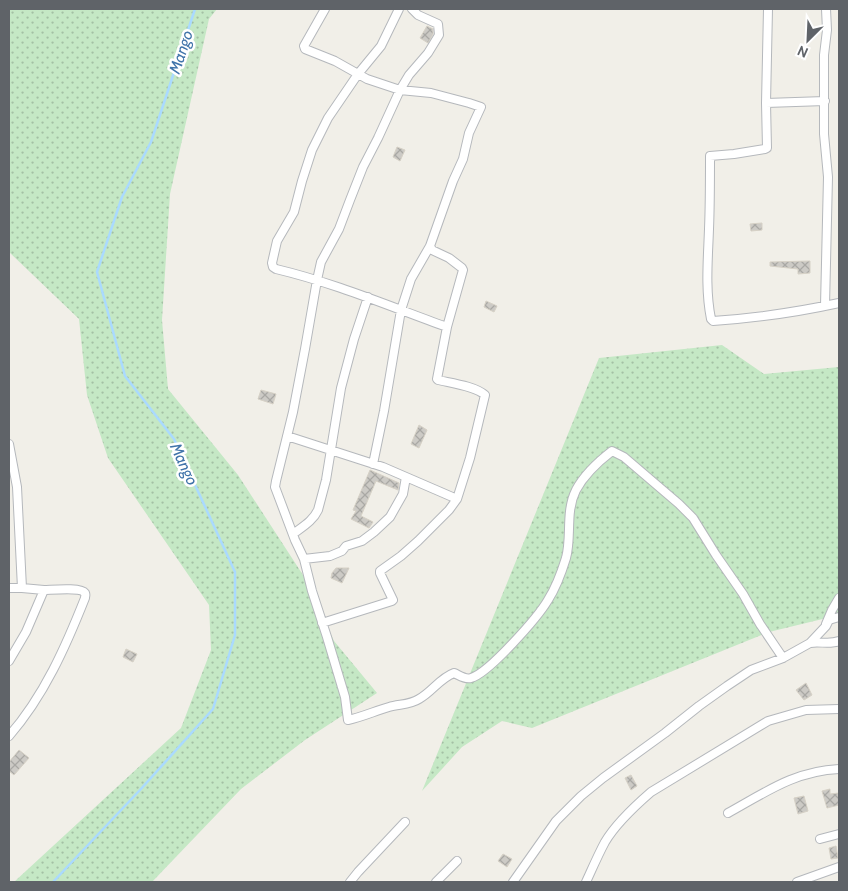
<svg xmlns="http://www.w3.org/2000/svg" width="848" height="891" font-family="Cabin,sans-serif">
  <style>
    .grass { fill: url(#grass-dots) }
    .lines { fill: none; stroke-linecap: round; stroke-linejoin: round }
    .stream { stroke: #aadaff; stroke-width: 2.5 }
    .building { fill: url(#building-cross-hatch); stroke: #d6d1c6 }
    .street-casing { stroke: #b5b8bc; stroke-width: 10 }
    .street { stroke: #fff; stroke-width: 8 }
    .labels { text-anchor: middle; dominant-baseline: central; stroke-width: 5; stroke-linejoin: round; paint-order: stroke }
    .water-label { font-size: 16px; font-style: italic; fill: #4174aa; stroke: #fff }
  </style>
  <defs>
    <pattern id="grass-dots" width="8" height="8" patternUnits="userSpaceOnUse" patternTransform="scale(1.25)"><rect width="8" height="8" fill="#c5e8c5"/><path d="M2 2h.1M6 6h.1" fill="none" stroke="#a3c0a4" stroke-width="1.8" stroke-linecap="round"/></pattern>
    <pattern id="building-cross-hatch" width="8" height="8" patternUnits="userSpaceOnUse" patternTransform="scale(1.25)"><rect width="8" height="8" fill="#cccac5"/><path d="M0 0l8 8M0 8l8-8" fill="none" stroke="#a9a8a4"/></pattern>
  </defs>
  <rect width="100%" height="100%" fill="#f1efe8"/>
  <path class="grass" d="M9,9H217L209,19L170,194L162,320L168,389L238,475L303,575L334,641L377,693L305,740L241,789L152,882H14L181,728L211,650L209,605L108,458L87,395L79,319L9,252Z
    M722,345L764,374L839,367V615L769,632L532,728L502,721L462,747L422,791L599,358Z"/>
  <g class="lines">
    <path class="stream" d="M53,882L140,790L213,709L235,635V572L174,439L125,376L97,272L122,197L151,142L195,9"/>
  </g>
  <path class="building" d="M427,26L433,29V34L428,43L420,38Z
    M397,147L405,150L400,161L393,157Z
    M762,223V230L751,231L750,224Z
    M810,261V273L798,274V269L770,266V262Z
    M486,301L497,306L494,312L484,307Z
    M261,390L276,394L273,404L258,399Z
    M419,425L427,430L419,448L411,444Z
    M370,470L399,483L398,490L376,481L361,516L373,522L369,528L351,519L356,511L353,510Z
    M336,568H349L342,583L331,578L332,573Z
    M126,649L137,654L133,662L123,657Z
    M806,683L812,695L804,700L796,690Z
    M19,750L29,758L14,775L9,771V762Z
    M631,775L637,786L631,790L625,778Z
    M830,789V794L839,793V805L827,808L822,791Z
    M804,796L808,811L798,814L794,798Z
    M836,846L838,858L831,859L829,848Z
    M503,854L512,859L507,867L498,861Z"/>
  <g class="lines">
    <g class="street-casing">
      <path id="street" d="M325,9L304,46L305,49L335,61L367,79L400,90L431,93L469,103L481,107L469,133L463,159L453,181L430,246L411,279L401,310L384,411L373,464
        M399,9L381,46L358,74L328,118L312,150L302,181L294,212L277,241L272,263L273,267L276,269C335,283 391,307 447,327
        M412,9L418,15L438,24L439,35L428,53L409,75L400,90L378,138L363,167L350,200L339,229L321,262L317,280L305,349L293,412L276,481L275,487L295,540L304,559L312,591L327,637L345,697L348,720C362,717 375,711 389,707C399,704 410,705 419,699C432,692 440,678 454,673C459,675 465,680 471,678C489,673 538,617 548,600C555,589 562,571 566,558C572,536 565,512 576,490C584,475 599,461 612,451L624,457L679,504L693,518L716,555L743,594L760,624L783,658
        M768,9L766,103L767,148L765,149L734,154L710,156V158C710,182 710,205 709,229C708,259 705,289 711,319L713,321C756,318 798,312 839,303
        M766,103L825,101
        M825,306L828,177L824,134V55L827,30L826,9
        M287,436L383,467L457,499
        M9,444L17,487L22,588L44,590L26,632L9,661
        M293,534C302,527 313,521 318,510L326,480L341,388L354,339L368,297
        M304,559L330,556L342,551L346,546L362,541L374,532L390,517L403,494L406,477
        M9,588H22
        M322,623L392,601L393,600L380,573V571L401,556L418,541L449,510L457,499L470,458L485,395C475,386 451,383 438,380L437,379L447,327L463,270L462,268L449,258L432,250L430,246
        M826,624L832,610L839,598
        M810,643C820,641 829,645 839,641
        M9,736C44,696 66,646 85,598C85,596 86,595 85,593C81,587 51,590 44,590
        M728,813C766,792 795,771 839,769
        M820,839L839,834
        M350,882L358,872L405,822
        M436,882L457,861
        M513,882L556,821L581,796L603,778L665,733L699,706L727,686L751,670L783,658L810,643L826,626L829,620L839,617
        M586,882C592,869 598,855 605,842C615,825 636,805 651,792L768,721L806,710L839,709
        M797,882L839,867"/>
    </g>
    <use href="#street" class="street"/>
  </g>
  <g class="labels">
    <g class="water-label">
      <text transform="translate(181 52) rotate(-72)">Mango</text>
      <text transform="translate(184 464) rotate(65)">Mango</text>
    </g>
  </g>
  <rect width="848" height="891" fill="none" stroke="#5f6368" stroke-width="20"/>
  <g transform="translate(808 40) rotate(204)" stroke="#ffffff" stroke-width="4" paint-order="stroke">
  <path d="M0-4L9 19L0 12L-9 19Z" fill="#5f6368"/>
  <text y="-8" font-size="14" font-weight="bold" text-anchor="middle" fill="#5f6368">N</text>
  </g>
</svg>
